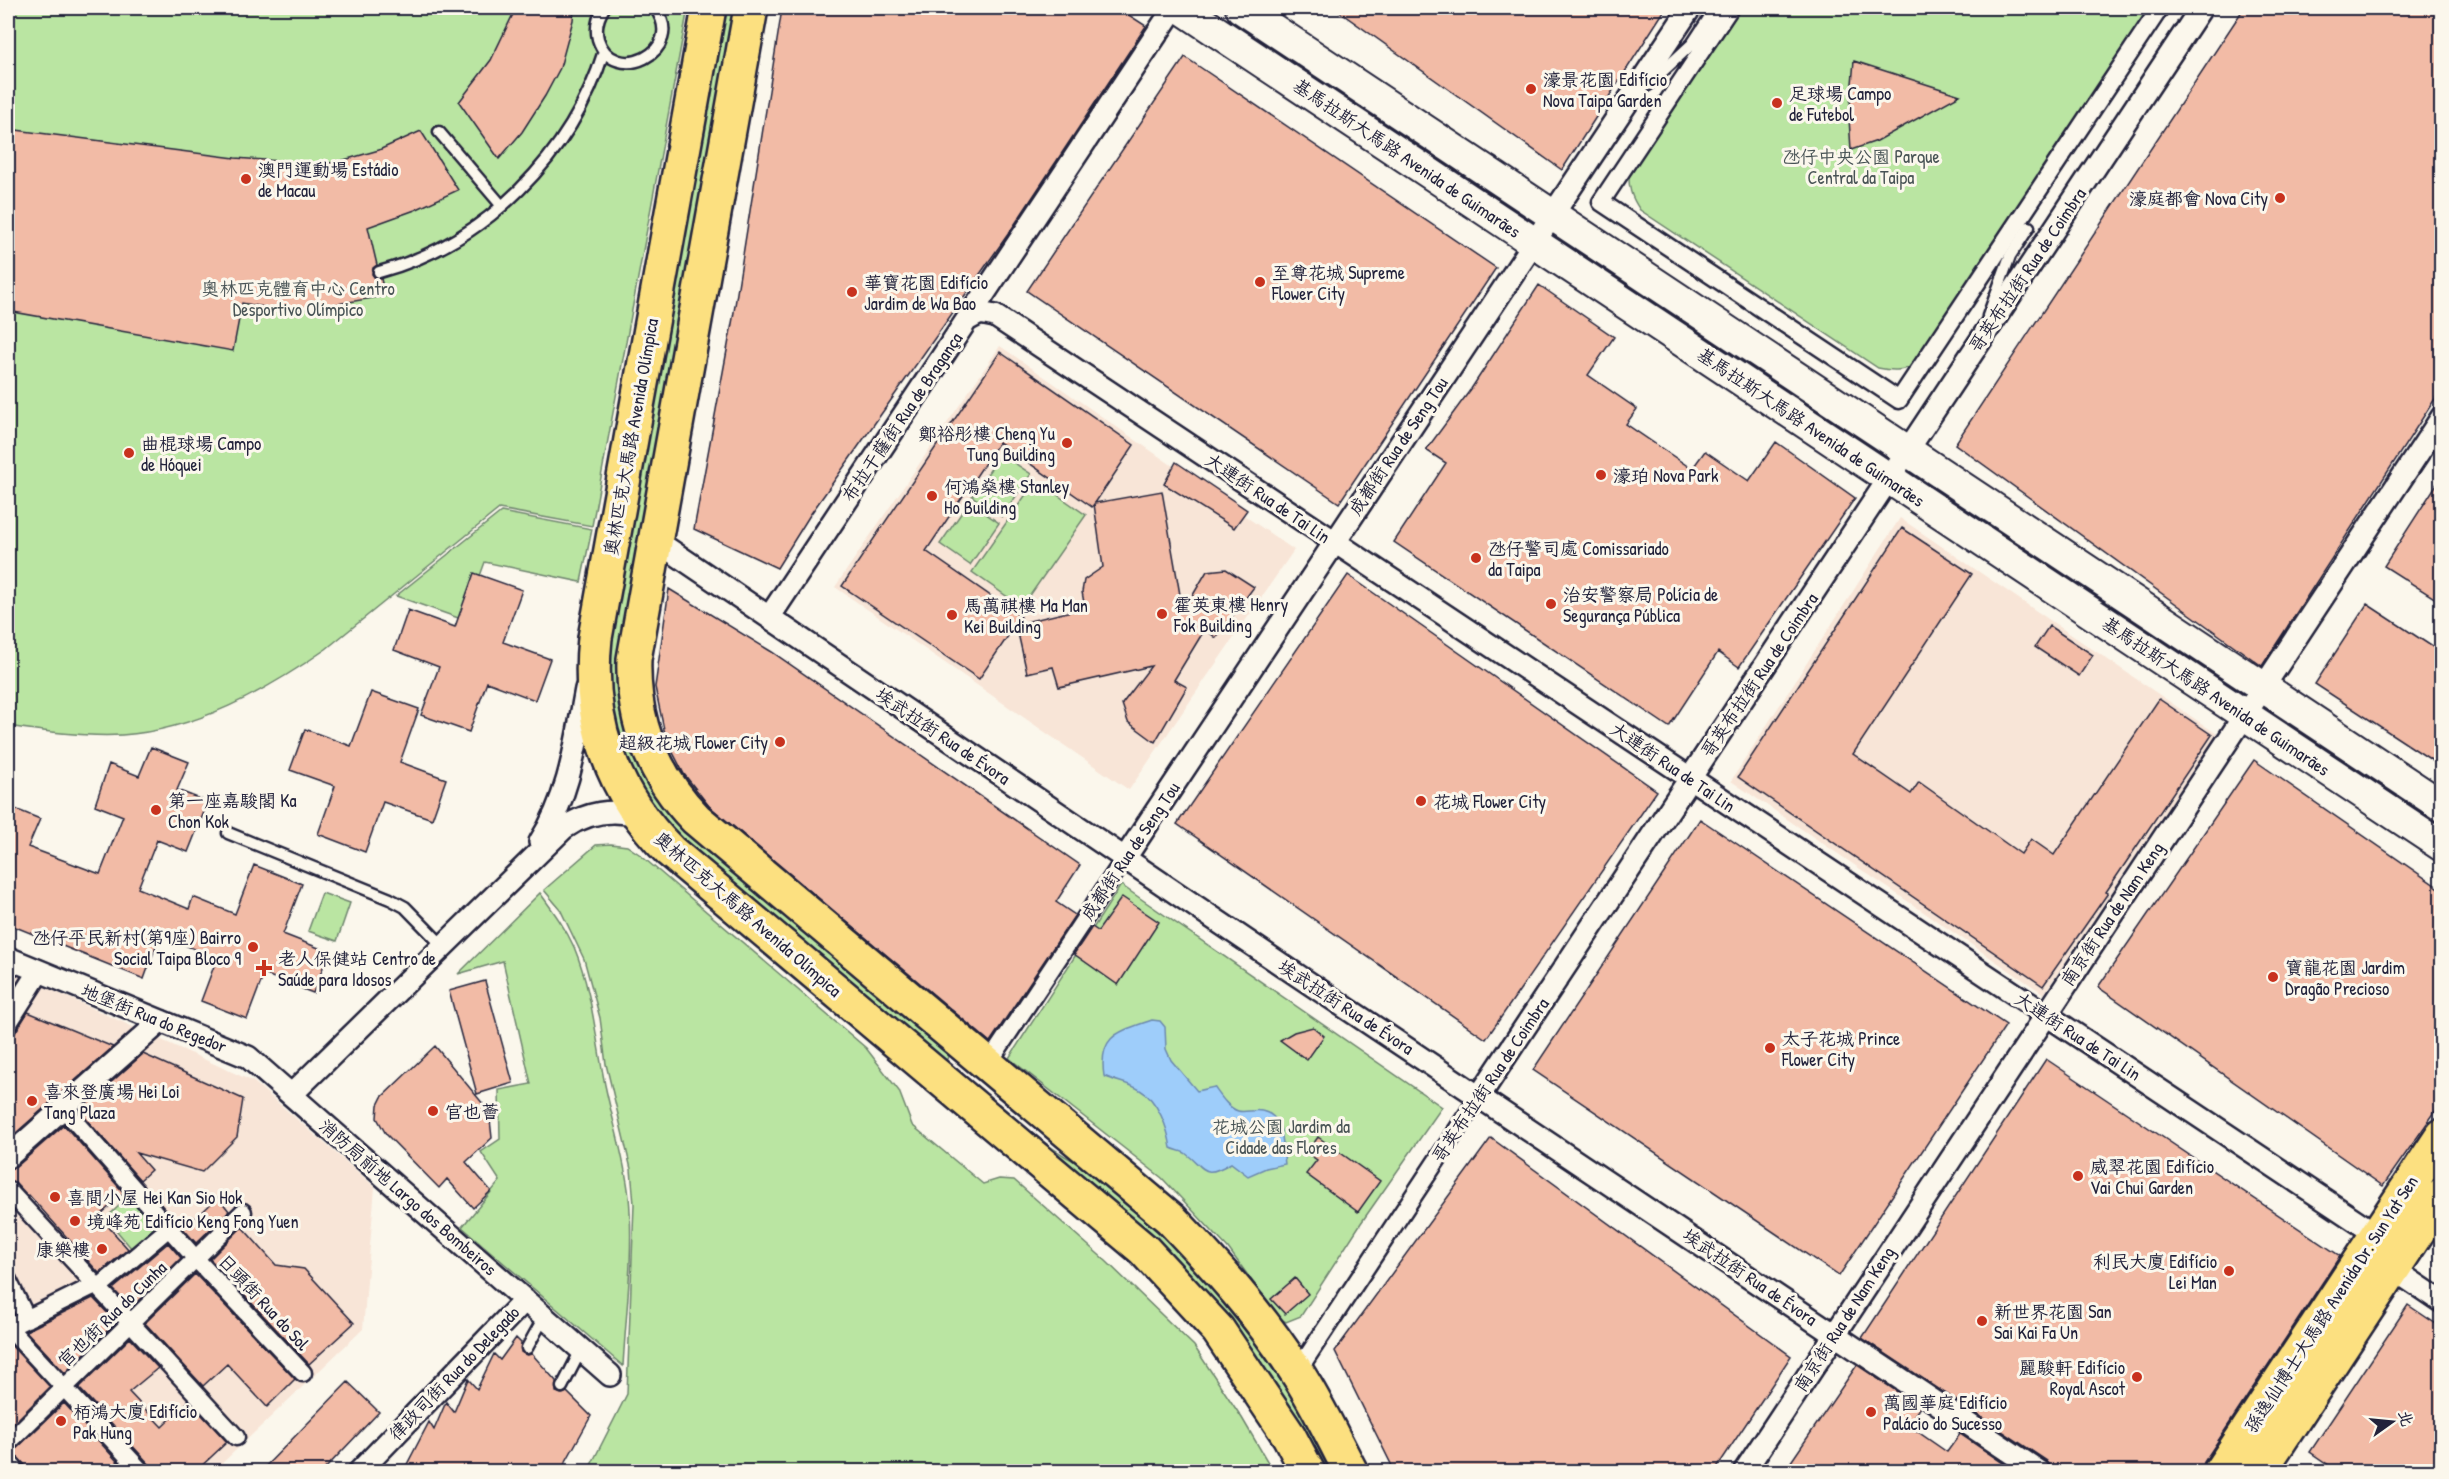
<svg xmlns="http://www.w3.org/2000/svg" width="2449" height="1479" font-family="'Patrick Hand','LXGW WenKai TC',sans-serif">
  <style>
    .built { fill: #f8e5d7 }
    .green { fill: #bae5a2; stroke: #6e846e; stroke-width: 1.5 }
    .water { fill: #9ecdfa; stroke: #6c89ae; stroke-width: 1.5 }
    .building { fill: #f2bba6; stroke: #22223b; stroke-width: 1.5 }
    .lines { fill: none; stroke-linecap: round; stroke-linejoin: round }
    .service-casing { stroke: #22223b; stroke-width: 15 }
    .pedestrian-casing { stroke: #22223b; stroke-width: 21 }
    .minor-casing { stroke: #22223b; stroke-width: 26 }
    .secondary-casing { stroke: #22223b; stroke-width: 34 }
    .primary-casing { stroke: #22223b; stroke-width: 38 }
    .service { stroke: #fbf7ec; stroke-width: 10 }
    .pedestrian { stroke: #fbf7ec; stroke-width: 16 }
    .minor { stroke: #fbf7ec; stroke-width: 21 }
    .secondary { stroke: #fbf7ec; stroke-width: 30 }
    .primary { stroke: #fce080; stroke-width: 33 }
    .poi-dot { fill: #c8321e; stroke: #fbf7ec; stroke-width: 2 }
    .labels { text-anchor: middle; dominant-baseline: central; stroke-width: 6; stroke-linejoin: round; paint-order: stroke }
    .poi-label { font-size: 18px; fill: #22223b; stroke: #fbf7ec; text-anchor: start }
    .park-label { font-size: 18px; fill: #485355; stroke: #fbf7ec }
    .street-label { font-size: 18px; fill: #22223b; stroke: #fbf7ec }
  </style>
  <rect width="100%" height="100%" fill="#fbf7ec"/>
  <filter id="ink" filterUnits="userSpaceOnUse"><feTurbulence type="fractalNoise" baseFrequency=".0167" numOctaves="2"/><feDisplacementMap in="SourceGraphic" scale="12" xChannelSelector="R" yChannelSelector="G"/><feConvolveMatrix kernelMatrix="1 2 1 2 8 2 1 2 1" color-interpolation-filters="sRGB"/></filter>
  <g filter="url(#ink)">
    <path class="built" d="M1000,346L1294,550L1129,790L835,587Z
      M1900,518L2217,734L2044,994L1731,781Z
      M8,970L254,1082L375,1187L363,1329L214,1471L8,1472Z"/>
    <path class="green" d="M8,8H688L592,526L499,509L326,649C266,691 196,730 122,735C84,737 45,732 8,726Z
      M722,8H738L625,642L645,775L668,812L709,850L953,1052L946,1060H943L656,819C619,759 602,712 609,641Z
      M1734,8H2156L1914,366C1901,371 1892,371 1878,368L1640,210C1631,197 1628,187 1629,171Z
      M1001,454L1031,474L1002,517L972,496Z
      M1036,480L1086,515L1022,607L972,572Z
      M969,502L999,523L970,565L940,544Z
      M501,512L592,529L581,582L485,562L464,620L396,596Z
      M611,844L627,846L639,854L866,1048L899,1091L912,1125L983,1184L999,1179L1014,1180L1106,1261L1194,1346L1242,1418L1273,1471H588L627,1394L634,1204L631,1169L606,1064L600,1018L584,959L560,909L544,890L596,845Z
      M1121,885L1442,1107L1361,1223L1301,1316L1286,1322L1279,1318L1228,1248L1162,1178L1009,1058Z
      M322,893L350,903L337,941L308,931Z
      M540,893C553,911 565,927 574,947C592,990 596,1040 605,1085C613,1123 625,1159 629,1197C634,1252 626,1312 623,1366L462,1227L500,1181L481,1152L500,1139L499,1090L531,1084L503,961L458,974Z
      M999,1104C1027,1129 1053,1153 1088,1168L1186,1258L1253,1336L1308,1424L1334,1471H1319L1281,1401L993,1109Z
      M136,1190L164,1222L132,1249L106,1218Z"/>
    <path class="water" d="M1152,1020L1160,1021L1165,1027L1166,1049L1171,1060L1197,1091L1214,1087C1220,1095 1228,1108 1238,1111C1245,1113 1254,1109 1262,1111C1286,1116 1282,1145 1285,1164L1266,1168L1248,1176L1231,1163C1202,1180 1206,1168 1185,1153C1181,1151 1175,1150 1171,1148C1168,1129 1158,1100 1140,1090C1129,1083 1116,1082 1104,1076C1098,1035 1118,1032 1152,1020Z"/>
    <path class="building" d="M516,8H574L573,20L560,68L545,96L522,132L499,159L459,102L491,60Z
      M801,8H1118L1146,26L1011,230L810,515L777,568L694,529L733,318L782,9L800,11Z
      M1334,8H1666L1562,170Z
      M2244,8H2442V388L2262,666L1955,444Z
      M1185,57L1496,268L1339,503L1027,291Z
      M1854,61L1960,95L1877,141L1851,150L1849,118Z
      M8,129L235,158L321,164L337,162L379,150L421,131L458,190L415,210L368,227L377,265L373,268L372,274L375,278L381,279L385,296L307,309L270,308L242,303L233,351L8,311Z
      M1539,285L1614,337L1588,375L1637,409L1626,424L1692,469L1705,451L1749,481L1776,442L1855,498L1739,667L1718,652L1669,727L1394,542L1446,463L1426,450L1471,389Z
      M1000,352L1134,445L1095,503L1162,491L1183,612L1207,571L1226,569L1254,587L1216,638L1205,629L1174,680L1187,687L1155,742L1128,722L1122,704L1151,666L1059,687L1053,667L1027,673L1016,624L1085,608L1082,592L1084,580L1103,567L1094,504L1092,507L999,442L926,551L1021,617L979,679L842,586Z
      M1176,462L1247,510L1234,528L1164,484Z
      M2442,476V603L2384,566Z
      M1902,528L1972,574L1853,754L1911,794L1919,782L2021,854L2031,839L2054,855L2159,699L2212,735L2106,892L2108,893L2043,986L1738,777Z
      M474,573L522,590L503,642L550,659L535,700L487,682L469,732L421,715L439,667L394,650L408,610L455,627Z
      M1348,575L1657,791L1486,1039L1177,824Z
      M669,589L772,652L1080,865L1056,902L1075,915L990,1042L709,806L684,774L666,739L655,687Z
      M2367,604L2442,653V767L2315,684Z
      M2049,626L2093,655L2079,676L2035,647Z
      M371,692L419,709L400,762L446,779L432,819L383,802L365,852L318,834L335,786L290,770L305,729L351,746Z
      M151,747L189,762L177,790L208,802L188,852L157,840L138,888L189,909L193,897L235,914L254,865L302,884L283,934L329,952L313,993L264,974L247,1019L201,1001L217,958L160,935L144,979L8,924V806L40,819L28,847L100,874L123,816L95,805L109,764L139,776Z
      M2254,760L2442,890V1102L2383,1186L2098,987Z
      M1700,819L2006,1025L1839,1276L1533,1070Z
      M1122,897L1159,922L1118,985L1074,954L1092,927L1098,931Z
      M485,981L513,1083L477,1094L449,991Z
      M28,1012L113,1047L8,1140V1044Z
      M1313,1027L1324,1036L1307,1060L1280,1040L1294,1032Z
      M435,1046L489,1111L492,1138L466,1162L491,1191L473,1208L447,1179L439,1188L386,1134L377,1118L378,1105L382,1097Z
      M143,1054L243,1099L237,1137L202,1172L136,1153L151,1170L140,1180L79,1111Z
      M2046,1059L2340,1256L2204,1462L2201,1472H2053L2047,1461L1862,1338Z
      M64,1125L124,1193L99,1216L128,1249L99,1273L29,1195L28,1196L15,1182L8,1180V1169L16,1167Z
      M1318,1137L1380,1181L1358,1212L1306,1174L1317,1160L1307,1153Z
      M1491,1138L1791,1356L1714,1472H1395L1335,1351Z
      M218,1197L229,1211L196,1243L180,1225L192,1216L195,1219Z
      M242,1227L276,1265L304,1269L354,1323L309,1364L210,1259Z
      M168,1243L181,1258L131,1308L113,1289Z
      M195,1274L295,1379L267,1407L227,1364L203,1386L145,1323Z
      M1295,1278L1308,1294L1285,1314L1271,1299Z
      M93,1298L116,1322L65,1373L26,1331Z
      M2408,1305L2442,1328V1472H2339L2310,1452Z
      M130,1338L158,1368L129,1392L162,1427L189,1401L227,1442L195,1472H152L150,1465L79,1388Z
      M516,1338L521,1343V1352L527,1355L532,1354L556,1381V1392L562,1394L567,1392L591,1416L560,1472H403L429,1422L434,1430L446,1402L454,1412L468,1379L477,1389L494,1354L500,1360Z
      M8,1342L50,1387L8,1429Z
      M1857,1365L1920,1407L1908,1425L1947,1452L1960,1434L2016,1472H1784Z
      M348,1382L379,1412L322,1472H260Z
      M64,1403L127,1472H27L25,1465L13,1452Z"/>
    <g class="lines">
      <g class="service-casing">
        <path id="service" d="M604,8C598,17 595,27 598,39C613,87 688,52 655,8
          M1648,85L1692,44L1711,15
          M439,132L502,206
          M379,272C486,243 572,155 604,51
          M1988,316L2010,256L2029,227
          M228,833L390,899L405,907L443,946
          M527,1348L544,1317
          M562,1387L581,1350"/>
      </g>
      <g class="pedestrian-casing">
        <path id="pedestrian" d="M1730,8L1601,202L1899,400L2160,8
          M988,1064L1125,858
          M63,1108L196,1259L303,1373
          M8,1190L236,1437
          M8,1280L27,1319
          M98,1288L169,1228
          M8,1328L95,1285
          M9,1328L142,1472
          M1297,1372L1480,1095
          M8,1443L243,1212
          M8,1461L17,1472"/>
      </g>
      <g class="minor-casing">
        <path id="minor" d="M967,320L980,313L995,316L2376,1234
          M655,540L1297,975L2040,1472
          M770,616L1174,8
          M540,842C570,795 576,742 586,689
          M1125,858L1690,8
          M8,958L248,1057L610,1375
          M8,1020L39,971
          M291,1095L564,828C586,813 612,808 639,816
          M1480,1095L2201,8
          M8,1157L161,1021
          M2393,1269L2442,1302
          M359,1472L525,1300
          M1744,1472L2442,417"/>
      </g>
      <g class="secondary-casing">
        <path id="secondary" d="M1181,8L2442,846
          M1241,8L2442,806"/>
      </g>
      <g class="primary-casing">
        <path id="primary" d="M709,8L595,638C586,720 612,793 670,851L1144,1250L1218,1330L1289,1436L1308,1472
          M751,8L634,659C632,721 653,775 696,819L1171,1219C1217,1267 1260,1315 1296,1371C1317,1403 1333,1438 1351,1472
          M2220,1472L2442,1136
          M2259,1472L2442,1195"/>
      </g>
      <use href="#service" class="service"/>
      <use href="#pedestrian" class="pedestrian"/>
      <use href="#minor" class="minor"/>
      <use href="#secondary" class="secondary"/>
      <use href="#primary" class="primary"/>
    </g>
  </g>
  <g class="poi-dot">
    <circle cx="1531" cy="89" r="6"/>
    <circle cx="1777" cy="103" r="6"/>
    <circle cx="246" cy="179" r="6"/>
    <circle cx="2280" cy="198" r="6"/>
    <circle cx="1260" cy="282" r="6"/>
    <circle cx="852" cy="292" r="6"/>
    <circle cx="1067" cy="443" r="6"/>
    <circle cx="129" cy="453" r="6"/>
    <circle cx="1601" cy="475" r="6"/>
    <circle cx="932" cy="496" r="6"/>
    <circle cx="1476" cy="558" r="6"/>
    <circle cx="1551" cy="604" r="6"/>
    <circle cx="1162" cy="614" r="6"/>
    <circle cx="952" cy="615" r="6"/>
    <circle cx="780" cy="742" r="6"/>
    <circle cx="1421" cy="801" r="6"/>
    <circle cx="156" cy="810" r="6"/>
    <circle cx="253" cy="947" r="6"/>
    <path d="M261 959h6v6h6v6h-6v6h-6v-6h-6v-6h6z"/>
    <circle cx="2273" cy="977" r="6"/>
    <circle cx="1770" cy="1048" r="6"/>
    <circle cx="32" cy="1101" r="6"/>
    <circle cx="433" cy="1111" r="6"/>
    <circle cx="2078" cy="1176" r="6"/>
    <circle cx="55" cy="1197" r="6"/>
    <circle cx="75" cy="1221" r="6"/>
    <circle cx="102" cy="1249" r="6"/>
    <circle cx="2229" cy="1271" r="6"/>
    <circle cx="1982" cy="1321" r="6"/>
    <circle cx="2137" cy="1377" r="6"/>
    <circle cx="1871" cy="1412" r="6"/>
    <circle cx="61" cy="1421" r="6"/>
  </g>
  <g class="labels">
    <g class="poi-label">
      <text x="1543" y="79">濠景花園 Edifício<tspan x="1543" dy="21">Nova Taipa Garden</tspan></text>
      <text x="1789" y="93">足球場 Campo<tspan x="1789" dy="21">de Futebol</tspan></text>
      <text x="258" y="169">澳門運動場 Estádio<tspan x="258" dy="21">de Macau</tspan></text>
      <text x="2268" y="198" text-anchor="end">濠庭都會 Nova City</text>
      <text x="1272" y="272">至尊花城 Supreme<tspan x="1272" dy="21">Flower City</tspan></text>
      <text x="864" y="282">華寶花園 Edifício<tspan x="864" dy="21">Jardim de Wa Bao</tspan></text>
      <text x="1055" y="433" text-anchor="end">鄭裕彤樓 Cheng Yu<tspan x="1055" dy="21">Tung Building</tspan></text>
      <text x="141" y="443">曲棍球場 Campo<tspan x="141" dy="21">de Hóquei</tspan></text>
      <text x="1613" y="475">濠珀 Nova Park</text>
      <text x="944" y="486">何鴻燊樓 Stanley<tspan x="944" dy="21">Ho Building</tspan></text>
      <text x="1488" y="548">氹仔警司處 Comissariado<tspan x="1488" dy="21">da Taipa</tspan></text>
      <text x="1563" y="594">治安警察局 Polícia de<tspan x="1563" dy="21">Segurança Pública</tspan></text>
      <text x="1174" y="604">霍英東樓 Henry<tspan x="1174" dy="21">Fok Building</tspan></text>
      <text x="964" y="605">馬萬祺樓 Ma Man<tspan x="964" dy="21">Kei Building</tspan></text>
      <text x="768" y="742" text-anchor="end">超級花城 Flower City</text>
      <text x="168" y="800">第一座嘉駿閣 Ka<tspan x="168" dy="21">Chon Kok</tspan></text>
      <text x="1433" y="801">花城 Flower City</text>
      <text x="241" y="937" text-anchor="end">氹仔平民新村(第9座) Bairro<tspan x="241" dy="21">Social Taipa Bloco 9</tspan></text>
      <text x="278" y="958">老人保健站 Centro de<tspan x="278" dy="21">Saúde para Idosos</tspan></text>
      <text x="2285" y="967">寶龍花園 Jardim<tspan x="2285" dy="21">Dragão Precioso</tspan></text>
      <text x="1782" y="1038">太子花城 Prince<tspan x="1782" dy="21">Flower City</tspan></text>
      <text x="44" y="1091">喜來登廣場 Hei Loi<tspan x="44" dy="21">Tang Plaza</tspan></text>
      <text x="445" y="1111">官也薈</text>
      <text x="2090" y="1166">威翠花園 Edifício<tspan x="2090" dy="21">Vai Chui Garden</tspan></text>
      <text x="67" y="1197">喜間小屋 Hei Kan Sio Hok</text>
      <text x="87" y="1221">境峰苑 Edifício Keng Fong Yuen</text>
      <text x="90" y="1249" text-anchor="end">康樂樓</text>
      <text x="2217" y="1261" text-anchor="end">利民大廈 Edifício<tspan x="2217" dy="21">Lei Man</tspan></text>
      <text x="1994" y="1311">新世界花園 San<tspan x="1994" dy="21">Sai Kai Fa Un</tspan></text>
      <text x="2125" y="1367" text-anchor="end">麗駿軒 Edifício<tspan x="2125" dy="21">Royal Ascot</tspan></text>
      <text x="1883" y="1402">萬國華庭 Edifício<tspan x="1883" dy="21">Palácio do Sucesso</tspan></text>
      <text x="73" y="1411">栢鴻大廈 Edifício<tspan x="73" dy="21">Pak Hung</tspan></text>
    </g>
    <g class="park-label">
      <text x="1861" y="156">氹仔中央公園 Parque<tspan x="1861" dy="21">Central da Taipa</tspan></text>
      <text x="298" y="288">奧林匹克體育中心 Centro<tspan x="298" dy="21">Desportivo Olímpico</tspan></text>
      <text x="1281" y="1126">花城公園 Jardim da<tspan x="1281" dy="21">Cidade das Flores</tspan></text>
    </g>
    <g class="street-label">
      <text transform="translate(1407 158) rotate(34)">基馬拉斯大馬路 Avenida de Guimarães</text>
      <text transform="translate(2027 270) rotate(-56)">哥英布拉街 Rua de Coimbra</text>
      <text transform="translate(902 417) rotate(-56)">布拉干薩街 Rua de Bragança</text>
      <text transform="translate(1811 427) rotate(34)">基馬拉斯大馬路 Avenida de Guimarães</text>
      <text transform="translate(631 437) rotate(-80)">奧林匹克大馬路 Avenida Olímpica</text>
      <text transform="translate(1398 446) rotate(-56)">成都街 Rua de Seng Tou</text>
      <text transform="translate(1268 498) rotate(34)">大連街 Rua de Tai Lin</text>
      <text transform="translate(1759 675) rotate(-56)">哥英布拉街 Rua de Coimbra</text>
      <text transform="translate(2216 696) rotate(34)">基馬拉斯大馬路 Avenida de Guimarães</text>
      <text transform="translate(943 736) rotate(34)">埃武拉街 Rua de Évora</text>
      <text transform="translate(1673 767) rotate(34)">大連街 Rua de Tai Lin</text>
      <text transform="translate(1130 851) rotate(-56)">成都街 Rua de Seng Tou</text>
      <text transform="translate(748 914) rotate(41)">奧林匹克大馬路 Avenida Olímpica</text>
      <text transform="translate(2112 914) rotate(-56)">南京街 Rua de Nam Keng</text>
      <text transform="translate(1346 1007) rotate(33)">埃武拉街 Rua de Évora</text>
      <text transform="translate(154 1018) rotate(22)">地堡街 Rua do Regedor</text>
      <text transform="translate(2078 1036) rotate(33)">大連街 Rua de Tai Lin</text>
      <text transform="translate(1490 1080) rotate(-56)">哥英布拉街 Rua de Coimbra</text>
      <text transform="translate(408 1197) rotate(41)">消防局前地 Largo dos Bombeiros</text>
      <text transform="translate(1750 1277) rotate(34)">埃武拉街 Rua de Évora</text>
      <text transform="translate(264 1302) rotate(47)">日頭街 Rua do Sol</text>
      <text transform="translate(2331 1304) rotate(-57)">孫逸仙博士大馬路 Avenida Dr. Sun Yat Sen</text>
      <text transform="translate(112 1314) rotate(-44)">官也街 Rua do Cunha</text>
      <text transform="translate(1844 1319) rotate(-57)">南京街 Rua de Nam Keng</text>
      <text transform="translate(454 1373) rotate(-46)">律政司街 Rua do Delegado</text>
    </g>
  </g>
  <rect width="2449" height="1479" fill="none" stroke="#fbf7ec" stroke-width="30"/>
  <rect x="15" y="15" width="2419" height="1449" fill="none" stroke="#22223b" stroke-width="2" filter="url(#ink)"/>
  <g transform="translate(2392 1422) rotate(75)" stroke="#fbf7ec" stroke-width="4.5" paint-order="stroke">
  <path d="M0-4.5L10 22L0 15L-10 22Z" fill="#22223b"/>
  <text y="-9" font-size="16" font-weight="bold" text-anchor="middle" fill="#22223b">北</text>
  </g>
</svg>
